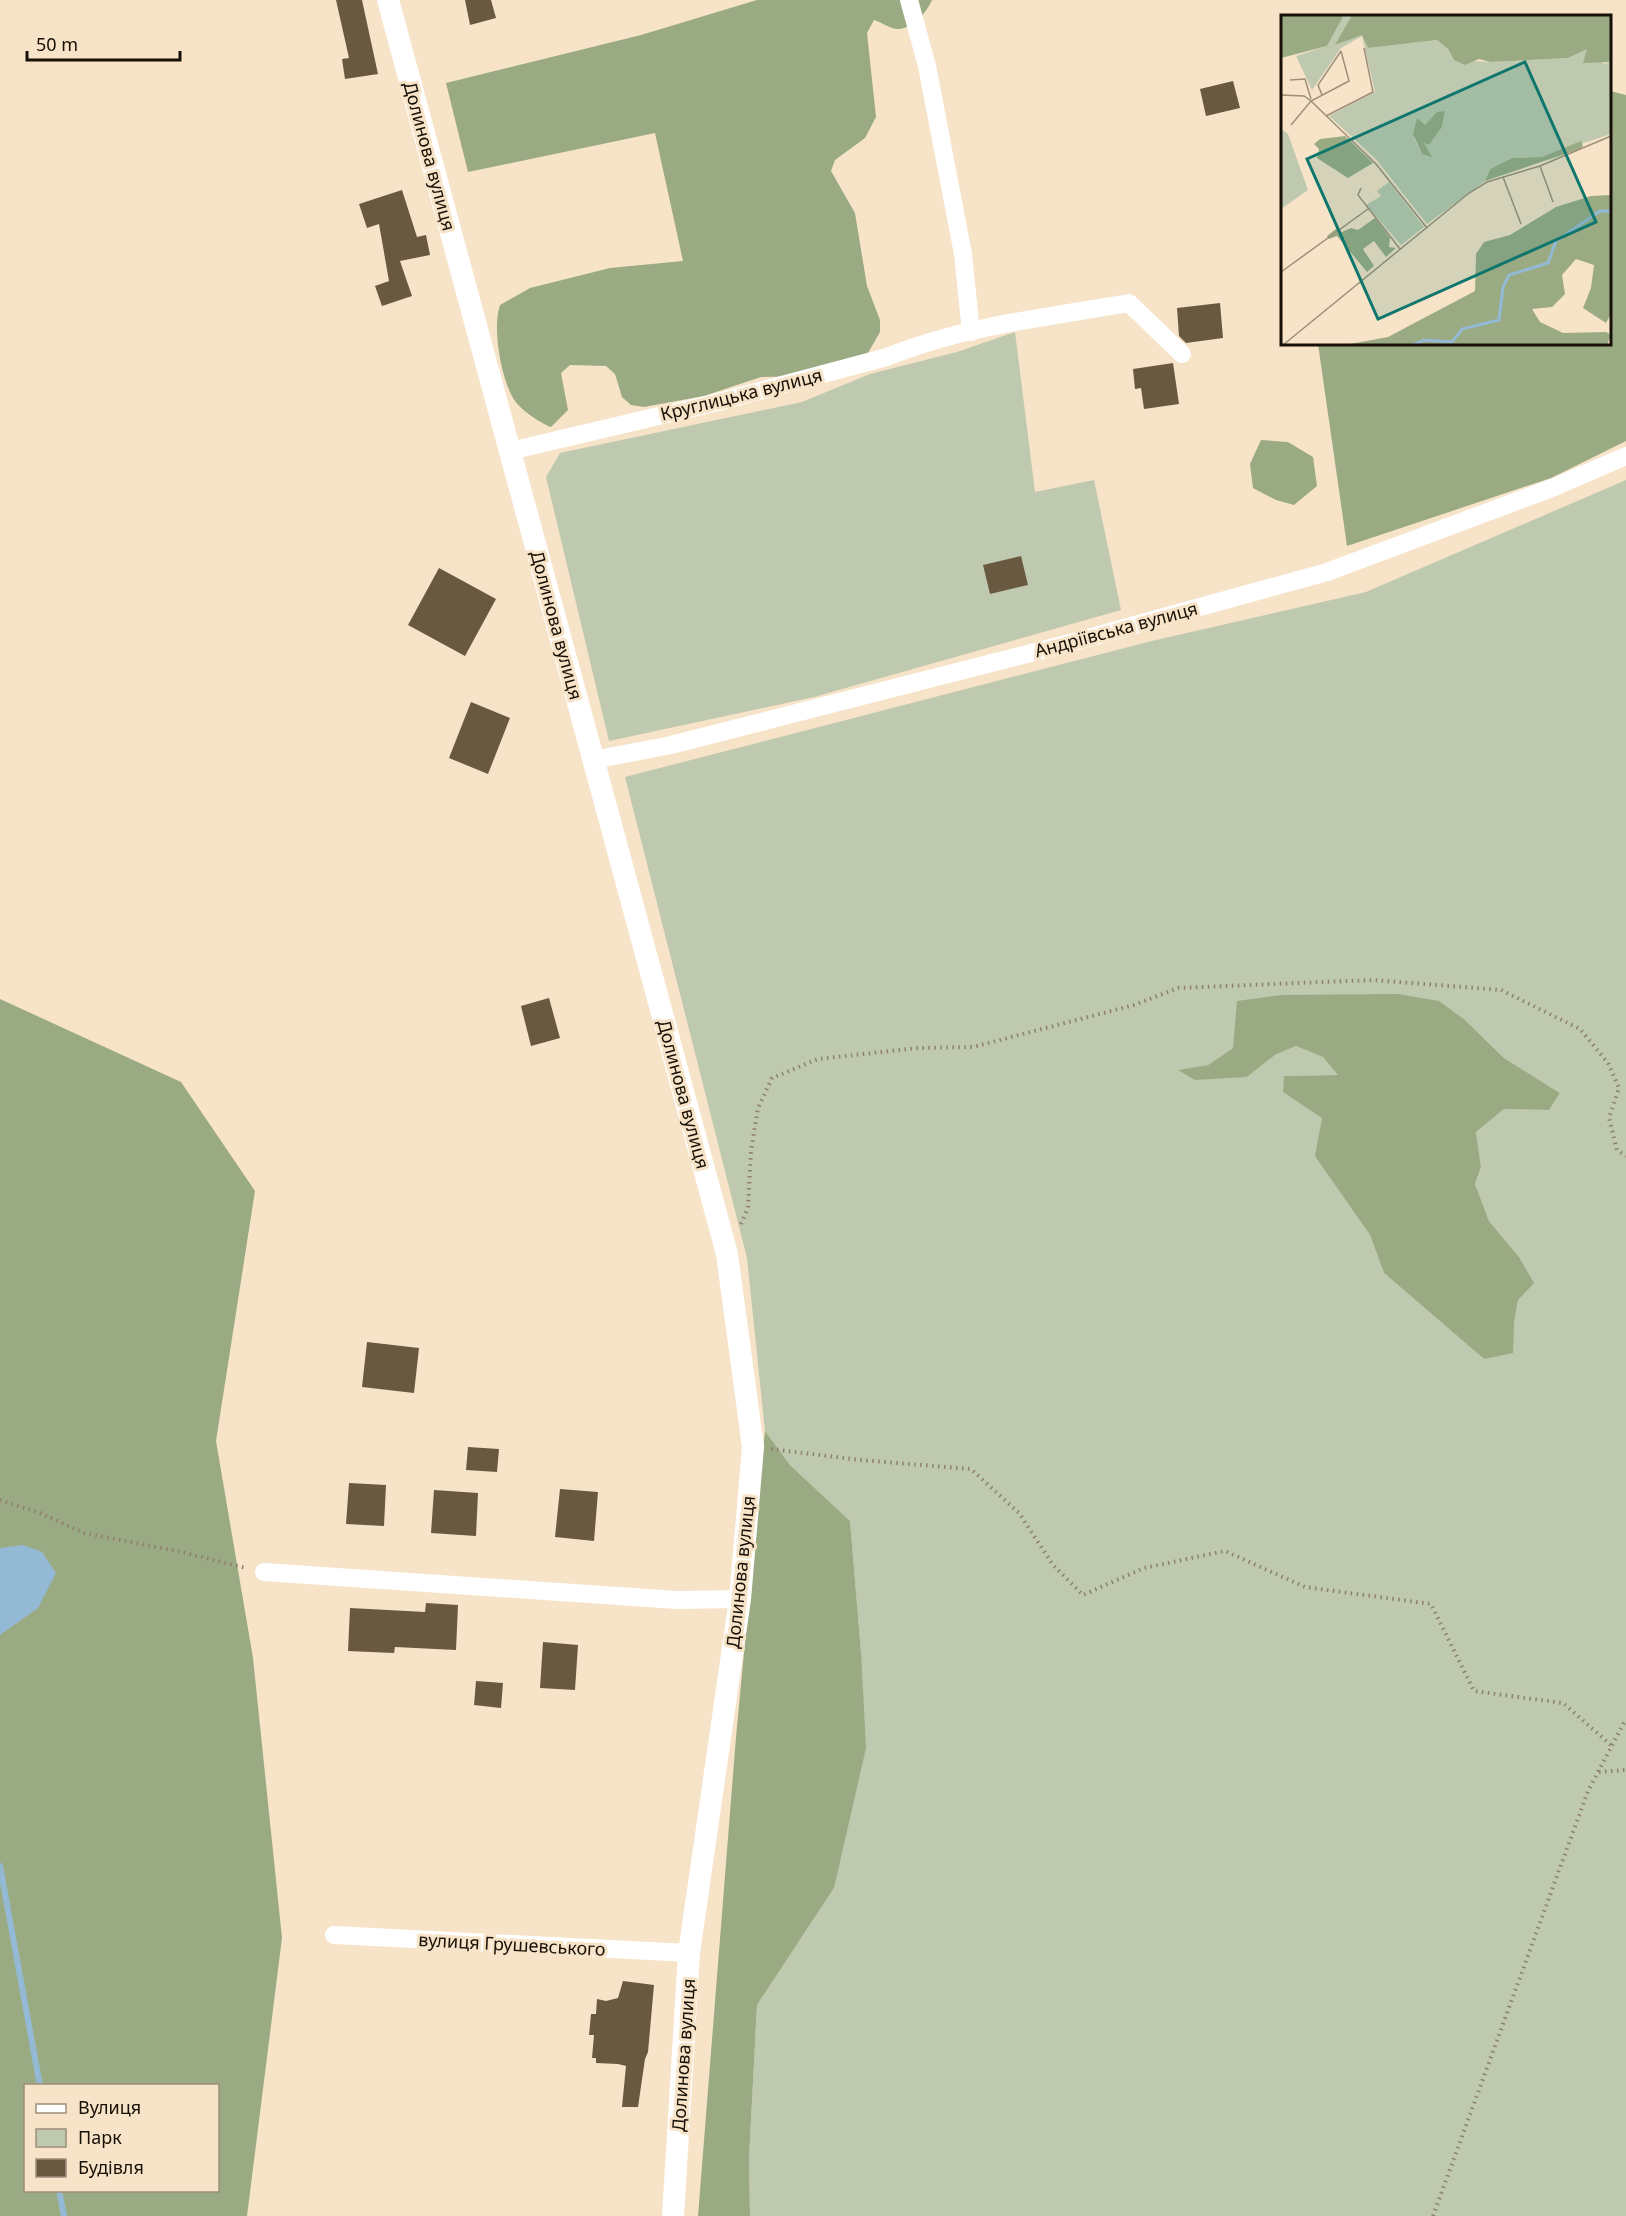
<svg xmlns="http://www.w3.org/2000/svg" width="1626" height="2216" font-family="'Noto Sans',sans-serif">
  <style>
    .green { fill: #bec9af; fill-rule: evenodd }
    .forest { fill: #9aab84; fill-rule: evenodd }
    .water { fill: #93b9d4 }
    .lines { fill: none; stroke-linecap: round; stroke-linejoin: round }
    .stream { stroke: #93b9d4; stroke-width: 6 }
    .building { fill: #6a5941 }
    .path { stroke: #8e806d; stroke-width: 4; stroke-dasharray: 1.5 4.5; stroke-linecap: butt }
    .minor { stroke: #fff; stroke-width: 18 }
    .tertiary { stroke: #fff; stroke-width: 22 }
    .labels { text-anchor: middle; dominant-baseline: central; stroke-width: 6; stroke-linejoin: round; paint-order: stroke }
    .street-label { font-size: 18px; fill: #171007; stroke: #f7e3c7 }
    .inset-river { fill: none; stroke: #93b9d4; stroke-width: 3 }
    .inset-road { fill: none; stroke: #9d8f7a; stroke-width: 1.5 }
    .view { fill: #0f766e; fill-opacity: 0.15; stroke: #0f766e; stroke-width: 3 }
    .inset-edge { fill: none; stroke: #171007; stroke-width: 3 }
  </style>
  <rect width="100%" height="100%" fill="#f7e3c7"/>
  <path class="green" d="M1015,332L1035,492L1094,480L1121,610L814,697L609,741L546,477L560,453L802,402L870,374L957,352Z
    M1626,480V2216H750L749,2158L757,2005L834,1888L861,1652L850,1521L790,1465L765,1431L747,1258L625,777L1152,641L1366,592ZM1465,1020L1504,1058L1560,1093L1549,1110L1504,1109L1476,1132L1481,1167L1475,1184L1489,1221L1519,1257L1518,1300L1514,1324L1484,1359L1384,1273L1370,1235L1316,1156L1322,1118L1285,1076L1339,1075L1323,1057L1296,1046L1275,1055L1247,1077L1180,1070L1208,1065L1233,1048Z"/>
  <path class="forest" d="M757,0H932C927,12 912,30 897,29C889,28 881,22 874,20L867,33L876,117L865,138L835,160L831,171L855,213L867,286L880,320V332L868,353L810,376L761,377L704,396L644,407L631,405L622,397L615,374L606,366L570,365L561,373L568,410L551,427C540,423 519,409 513,398C501,377 492,328 500,305L530,288L610,268L683,261L655,133L468,172L446,83L641,35Z
    M1610,91L1626,95V441L1551,478L1347,546L1318,344H1610Z
    M1261,440L1288,442L1313,457L1317,486L1294,505L1276,500L1253,488L1250,464Z
    M1398,994L1439,1001L1465,1020L1504,1058L1560,1093L1549,1110L1504,1109L1476,1132L1481,1167L1475,1184L1489,1221L1519,1257L1534,1283L1518,1300L1514,1324L1513,1353L1484,1359L1384,1273L1370,1235L1315,1156L1322,1118L1283,1092L1284,1076L1338,1075L1323,1057L1296,1046L1275,1055L1247,1077L1195,1080L1178,1070L1208,1065L1233,1048L1237,1001L1282,995Z
    M0,999L181,1082L255,1191L216,1441L253,1658L282,1938L247,2216H0ZM26,2086H218V2190H26Z
    M765,1431L790,1465L850,1521L861,1652L866,1748L834,1888L757,2005L749,2158L750,2216H698L736,1737Z"/>
  <path class="water" d="M23,1545L42,1552L56,1573L38,1608L0,1635V1548Z"/>
  <g class="lines">
    <path class="stream" d="M0,1866L40,2086
      M59,2190L64,2216"/>
  </g>
  <path class="building" d="M336,0H362L378,74L345,79L342,59L349,58Z
    M465,0H491L496,18L470,25Z
    M1233,81L1240,108L1206,116L1200,89Z
    M402,190L417,237L426,235L430,255L400,261L412,296L382,306L375,286L389,281L379,224L367,228L359,204Z
    M1220,303L1223,338L1186,343L1179,336L1177,308Z
    M1173,363L1179,404L1144,409L1141,388L1135,389L1133,369Z
    M1021,556L1028,585L990,594L983,565Z
    M439,568L496,599L465,656L408,625Z
    M471,702L510,718L488,774L449,758Z
    M549,998L560,1038L531,1046L521,1006Z
    M367,1342L419,1348L414,1393L362,1387Z
    M468,1447L499,1449L497,1472L466,1470Z
    M349,1483L386,1485L384,1526L346,1524Z
    M560,1489L598,1492L594,1541L555,1537Z
    M434,1490L478,1493L476,1536L431,1533Z
    M426,1603L458,1605L456,1650L395,1647L394,1653L348,1651L350,1608L425,1612Z
    M543,1642L578,1645L575,1690L540,1688Z
    M476,1681L503,1683L501,1708L474,1705Z
    M623,1981L654,1985L648,2052L645,2059L638,2107H622L626,2066L618,2064L596,2063V2058H592L594,2035H589L591,2014H596L597,1999L606,2001L618,1998Z"/>
  <g class="lines">
    <path class="path" d="M741,1224L748,1208L751,1151L758,1108L772,1078L818,1059L918,1048L973,1047L1134,1005L1178,988L1373,980L1501,990L1580,1029L1608,1063L1619,1088L1609,1118L1617,1150L1626,1156
      M771,1449L860,1460L971,1469L1019,1513L1053,1565L1083,1595L1144,1568L1225,1551L1305,1587L1431,1604L1474,1691L1563,1703L1612,1746
      M0,1500L40,1513L84,1533L182,1552L246,1568
      M1599,1772L1626,1770
      M1433,2216L1588,1791L1626,1719"/>
    <path class="minor" d="M909,0L927,66L963,254L971,332
      M510,451L714,403L887,357C963,326 1048,317 1129,303L1182,354
      M593,760L671,745L1066,644L1327,572L1552,488L1626,456
      M264,1572L677,1600L740,1599
      M334,1935L689,1953"/>
    <path class="tertiary" d="M388,0L727,1254L753,1447L740,1599L689,1953L673,2216"/>
  </g>
  <g class="labels">
    <g class="street-label">
      <text transform="translate(430 156) rotate(75)">Долинова вулиця</text>
      <text transform="translate(741 394) rotate(-14)">Круглицька вулиця</text>
      <text transform="translate(557 625) rotate(75)">Долинова вулиця</text>
      <text transform="translate(1116 629) rotate(-15)">Андріївська вулиця</text>
      <text transform="translate(684 1094) rotate(75)">Долинова вулиця</text>
      <text transform="translate(740 1572) rotate(-84)">Долинова вулиця</text>
      <text transform="translate(512 1944) rotate(3)">вулиця Грушевського</text>
      <text transform="translate(683 2055) rotate(-86)">Долинова вулиця</text>
    </g>
  </g>
  <g transform="translate(1281 15)">
    <rect width="330" height="330" fill="#f7e3c7"/>
    <path d="M63,0H71L55,30L76,20H82L87,33L156,25L167,34L173,45L209,47L287,43L307,33L323,49L330,47V119L261,142L231,143L209,154L204,166L146,209L95,144L48,101L94,77L81,21L60,33L31,75L15,41L46,31ZM164,96L161,112L148,130L143,128L149,139H141L133,123L136,104L144,110ZM0,114L7,119L27,175L0,194ZM108,167L143,212L120,230L85,190L100,181L96,176Z" fill="#bec9af" fill-rule="evenodd"/>
    <path d="M0,0H63L46,31L0,43ZM71,0H330V47L302,48L306,34L287,43L209,47L198,44L184,50L173,45L167,34L156,25L87,33L81,20L54,30ZM164,96L161,112L148,130L143,128L151,142L141,139L132,119L136,103L144,110L156,97ZM64,121L92,148L67,163L36,143L38,134L33,129L39,124ZM300,126L302,131L299,134L204,166L209,154L231,143L261,142ZM330,180V299L325,308L302,293L310,273L313,250L295,244L281,260L284,279L271,292L251,294L259,307L282,318L325,317L330,320L326,330H64L107,322L194,276L195,239L203,227L229,220L275,192L310,181ZM94,203L109,223L108,232L115,233L105,242L93,226L82,234L93,251L86,257L56,221L48,224L46,221L56,213L61,217L70,213L77,215Z" fill="#9aab84"/>
    <path class="inset-river" d="M132,330L143,325L171,327L181,314L218,305L222,272L228,260L267,248L275,226L319,196H330"/>
    <path class="inset-road" d="M9,65L24,64L30,84M0,80L23,81L30,86L95,149L146,213M41,80L37,70L60,36M45,101L92,77L83,33M10,110L30,86L68,66L60,36M259,151L272,187M222,162L240,209M80,173L77,180L119,234M0,257L87,194M2,330L188,178L206,167L259,151L330,121"/>
    <path class="view" d="M244,47L315,207L97,304L26,144Z"/>
    <rect width="330" height="330" class="inset-edge"/>
  </g>
  <rect x="24" y="2084" width="195" height="108" fill="#f7e3c7" stroke="#9d8f7a" stroke-width="1.5"/>
  <rect x="36" y="2104" width="30" height="9" fill="#ffffff" stroke="#9d8f7a" stroke-width="1.5"/>
  <text x="78" y="2114" font-size="18" fill="#171007">Вулиця</text>
  <rect x="36" y="2129" width="30" height="18" fill="#bec9af" stroke="#9d8f7a" stroke-width="1.5"/>
  <text x="78" y="2144" font-size="18" fill="#171007">Парк</text>
  <rect x="36" y="2159" width="30" height="18" fill="#6a5941" stroke="#9d8f7a" stroke-width="1.5"/>
  <text x="78" y="2174" font-size="18" fill="#171007">Будівля</text>
  <path d="M27 51v9h153v-9" fill="none" stroke="#171007" stroke-width="3"/>
  <text x="36" y="51" font-size="18" fill="#171007" stroke="#f7e3c7" stroke-width="4.5" paint-order="stroke">50 m</text>
</svg>
